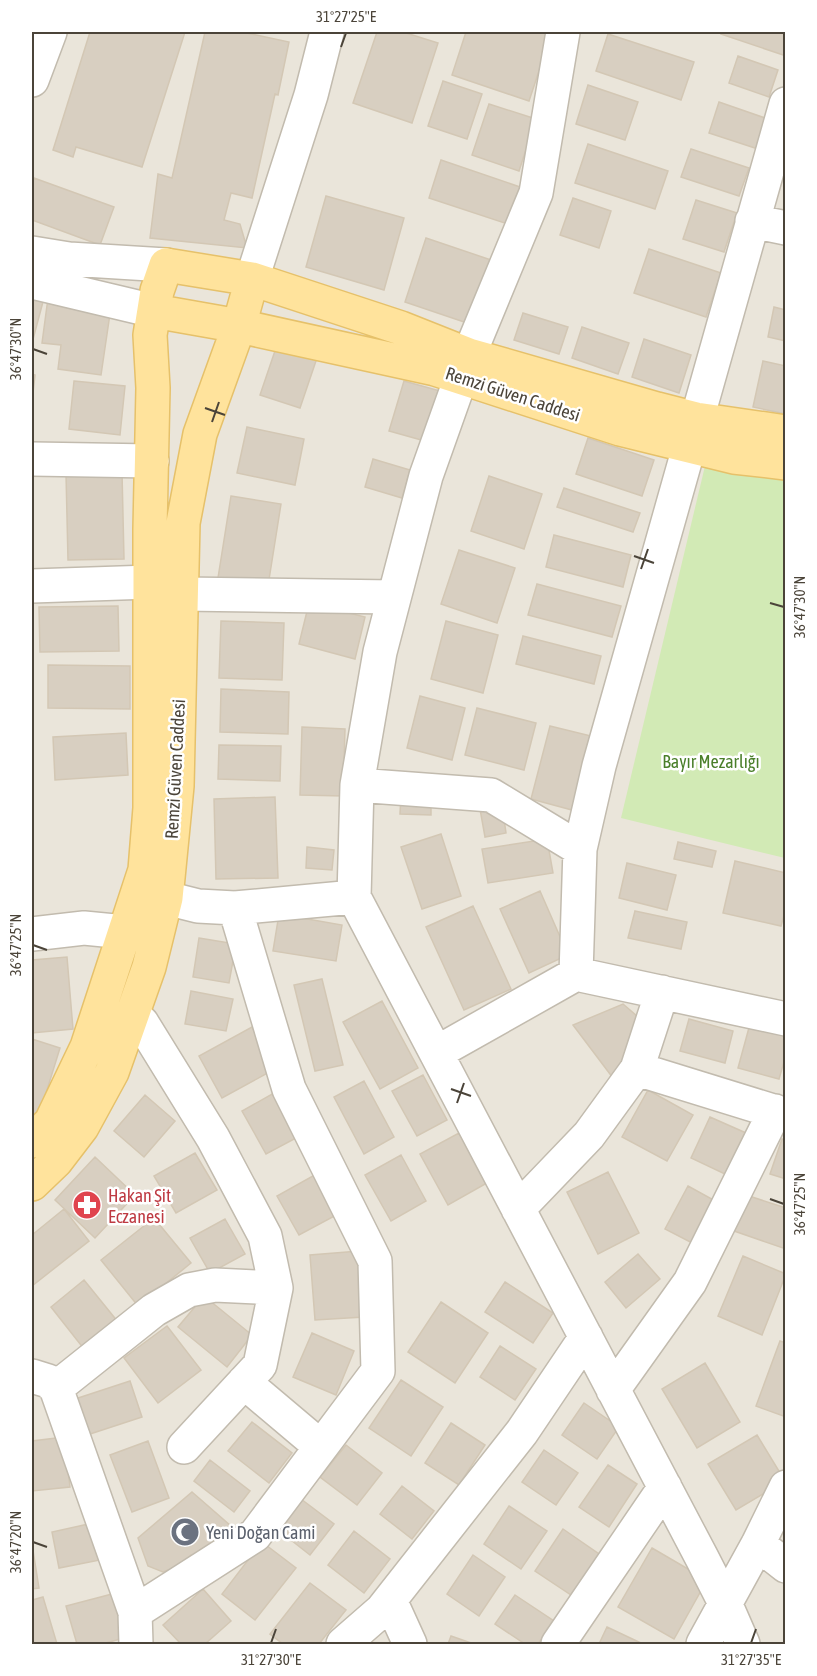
<svg xmlns="http://www.w3.org/2000/svg" width="817" height="1676" font-family="'Asap Condensed',sans-serif">
  <style>
    .residential { fill: #eae5da }
    .green { fill: #d2eab5 }
    .building { fill: #d8cfc1; stroke: #d3c7b4; stroke-width: 1.5 }
    .lines { fill: none; stroke-linecap: round; stroke-linejoin: round }
    .minor-casing { stroke: #c2bbae; stroke-width: 36 }
    .major-casing { stroke: #e6c16a; stroke-width: 36 }
    .minor { stroke: #fff; stroke-width: 33 }
    .major { stroke: #ffe39c; stroke-width: 33 }
    .ticks { fill: none; stroke: #4b4439; stroke-width: 2 }
    .labels { text-anchor: middle; dominant-baseline: central; stroke-width: 5; stroke-linejoin: round; paint-order: stroke }
    .street-label { font-size: 18px; fill: #4b4439; stroke: #fff }
    .park-label { font-size: 18px; fill: #4a7f2a; stroke: #fff }
    .health-label { font-size: 18px; fill: #be3a42; stroke: #fff; text-anchor: start }
    .worship-label { font-size: 18px; fill: #5b616d; stroke: #fff; text-anchor: start }
    .neatline { fill: none; stroke: #4b4439; stroke-width: 2 }
    .ticks-label { font-size: 15px; text-anchor: middle; fill: #4b4439 }
  </style>
  <rect width="100%" height="100%" fill="#f6f3ec"/>
  <path class="residential" d="M32,32H785V1644H32Z"/>
  <path class="green" d="M705,466L785,476V858L621,818Z"/>
  <path class="building" d="M90,32H185L142,167L76,147L73,157L53,150Z
    M205,32H242L289,42L278,95L275,94L252,198L231,193L224,220L240,224L247,248L150,238L158,174L172,178Z
    M377,32H403L438,43L412,123L353,103Z
    M466,32H552L529,101L452,75Z
    M722,32H786V56L721,34Z
    M608,34L694,62L681,100L596,71Z
    M738,56L778,70L769,97L729,83Z
    M443,81L482,94L467,139L428,126Z
    M588,85L638,102L625,140L576,124Z
    M719,102L768,119L758,149L709,133Z
    M489,104L536,119L519,171L472,155Z
    M588,144L668,171L655,209L575,183Z
    M691,149L749,168L739,196L681,177Z
    M441,160L523,188L511,225L429,198Z
    M34,178L114,207L100,245L32,220V185Z
    M326,196L404,218L384,290L306,267Z
    M573,198L611,211L599,248L560,235Z
    M696,200L737,213L724,252L683,239Z
    M426,238L497,262L476,326L405,302Z
    M649,249L721,273L706,317L634,293Z
    M32,295L44,298L32,343Z
    M48,298L111,307L101,375L58,369L61,345L42,343Z
    M774,307L786,310V341L768,337Z
    M523,313L568,327L559,354L514,340Z
    M582,327L629,343L618,374L572,358Z
    M644,339L691,355L679,393L632,377Z
    M278,342L318,355L300,408L260,395Z
    M763,361L786,366V414L753,407Z
    M32,374L35,375L32,402Z
    M74,381L125,386L120,435L69,429Z
    M404,381L440,391L425,441L389,431Z
    M247,427L304,439L295,485L237,473Z
    M588,438L654,460L642,496L576,474Z
    M373,459L410,470L402,498L365,487Z
    M122,472L124,559L68,560L66,474Z
    M489,476L542,494L524,549L471,531Z
    M564,488L640,513L633,532L557,507Z
    M231,496L281,504L268,586L218,578Z
    M554,535L631,555L623,587L546,567Z
    M459,550L515,568L497,623L441,604Z
    M537,584L621,606L612,637L528,615Z
    M309,603L365,617L355,659L299,644Z
    M118,606L119,651L40,652L39,607Z
    M221,621L284,623L282,680L219,678Z
    M446,621L498,635L483,693L431,679Z
    M523,636L601,656L594,684L516,664Z
    M48,665L130,666V709L48,708Z
    M221,689L289,692L288,734L220,732Z
    M420,696L465,708L452,760L407,748Z
    M477,708L536,723L524,770L465,755Z
    M550,726L591,736L572,810L531,799Z
    M302,727L345,729L343,796L300,795Z
    M126,733L128,775L55,780L53,737Z
    M219,745L281,746L280,781L218,779Z
    M401,795L431,796V815L400,814Z
    M275,797L278,878L216,879L214,799Z
    M502,805L506,833L485,837L480,809Z
    M441,834L461,896L422,909L401,847Z
    M547,839L553,873L488,883L482,849Z
    M678,842L716,851L712,867L674,859Z
    M307,847L334,850L332,870L306,868Z
    M735,861L786,873V908L781,926L723,913Z
    M627,863L676,875L667,910L619,898Z
    M540,891L568,955L529,973L500,909Z
    M473,906L511,989L464,1010L426,927Z
    M635,911L687,922L681,949L628,938Z
    M279,914L342,925L336,961L273,951Z
    M199,938L236,944L229,983L193,977Z
    M67,957L73,1029L32,1033V960Z
    M322,979L343,1065L315,1071L294,985Z
    M191,991L233,999L226,1031L185,1024Z
    M382,1001L418,1068L380,1089L343,1022Z
    M623,1004L644,1022L616,1082L573,1025Z
    M689,1019L733,1031L725,1063L680,1051Z
    M750,1024L786,1034V1055L779,1079L738,1068Z
    M252,1027L275,1069L222,1098L199,1056Z
    M32,1039L60,1048L33,1135H32Z
    M423,1075L447,1120L417,1136L392,1091Z
    M364,1081L394,1137L364,1154L334,1097Z
    M648,1090L693,1115L667,1161L622,1137Z
    M274,1093L298,1137L266,1154L242,1111Z
    M145,1095L175,1121L144,1157L114,1131Z
    M710,1117L746,1133L727,1175L691,1158Z
    M459,1133L487,1183L448,1205L420,1154Z
    M782,1139L786,1140V1179L770,1174Z
    M195,1153L217,1190L176,1213L154,1176Z
    M401,1155L426,1201L391,1221L365,1175Z
    M95,1157L135,1195L95,1238L55,1200Z
    M320,1172L342,1212L299,1235L277,1196Z
    M608,1172L639,1233L598,1254L567,1192Z
    M688,1186L719,1203L696,1245L665,1229Z
    M746,1195L786,1208V1249L734,1231Z
    M64,1209L89,1241L32,1286V1235Z
    M154,1218L191,1263L138,1306L101,1260Z
    M225,1219L245,1254L210,1273L190,1238Z
    M359,1251L364,1317L315,1320L310,1255Z
    M638,1254L660,1279L626,1308L605,1282Z
    M743,1256L786,1274L762,1335L718,1316Z
    M84,1280L118,1322L84,1349L51,1307Z
    M505,1282L553,1313L533,1343L485,1312Z
    M204,1296L252,1335L227,1367L178,1327Z
    M441,1302L488,1333L455,1383L408,1352Z
    M167,1326L201,1370L158,1403L124,1358Z
    M312,1333L354,1351L336,1395L293,1377Z
    M780,1341L786,1343V1417L756,1406Z
    M500,1346L536,1369L515,1400L480,1377Z
    M705,1363L740,1422L697,1448L662,1389Z
    M401,1380L443,1407L411,1456L369,1428Z
    M130,1381L142,1417L87,1435L75,1399Z
    M584,1403L619,1427L597,1459L562,1435Z
    M252,1422L292,1453L269,1483L228,1451Z
    M451,1423L485,1445L459,1485L425,1463Z
    M757,1435L785,1481L736,1510L708,1464Z
    M64,1437L70,1487L32,1491V1441Z
    M148,1441L169,1498L132,1512L110,1455Z
    M346,1445L382,1473L357,1505L320,1477Z
    M544,1450L578,1473L556,1505L522,1482Z
    M210,1460L250,1491L234,1512L194,1481Z
    M608,1465L637,1484L609,1527L579,1507Z
    M402,1486L434,1511L412,1539L380,1514Z
    M192,1492L231,1526L195,1558L191,1555L186,1563L163,1572L148,1566L138,1538Z
    M297,1496L334,1524L310,1555L273,1526Z
    M509,1506L547,1531L521,1569L484,1544Z
    M93,1523L100,1560L59,1568L52,1532Z
    M563,1529L602,1556L574,1597L535,1571Z
    M354,1531L390,1559L364,1593L328,1565Z
    M262,1542L296,1568L255,1620L222,1594Z
    M32,1544L39,1588L32,1589Z
    M652,1548L707,1580L674,1639L618,1607Z
    M473,1555L505,1577L479,1616L447,1594Z
    M310,1583L346,1610L319,1644H283L270,1634Z
    M203,1589L231,1621L205,1644H181L163,1625Z
    M116,1593L128,1637L102,1644H77L66,1606Z
    M515,1595L554,1621L538,1644H525L495,1624Z
    M43,1597L57,1644H32V1600Z
    M607,1627L643,1644H599Z
    M451,1636L474,1644H448Z"/>
  <g class="lines">
    <g class="minor-casing">
      <path id="minor" d="M563,32L536,193L469,355L426,476L380,652L357,785L354,897L702,1558L726,1605L743,1644
        M32,80L50,32
        M752,221L786,228
        M32,253L69,259L166,265
        M252,279L311,95L327,32
        M32,282L154,311
        M32,459L152,461
        M32,586L150,582
        M182,594L394,597
        M357,785L491,795L580,849
        M166,898L198,906L235,908L354,897
        M32,934L84,928L125,932
        M576,974L580,849L599,766L786,104
        M132,1014L142,1023L213,1138L265,1236L276,1288L260,1365L184,1447
        M436,1053L576,974L786,1019
        M637,1069L786,1115
        M518,1209L589,1135L637,1069L662,992
        M32,1376L48,1381L56,1388L135,1612L136,1644
        M244,1382L321,1447
        M56,1388L154,1310L189,1290L215,1285L276,1288
        M613,1390L690,1282L775,1111
        M758,1544L786,1566
        M390,1600L410,1644
        M135,1612L255,1535L378,1371L375,1261L289,1089L235,908
        M343,1644L382,1610L522,1432L586,1337
        M558,1644L665,1487
        M703,1644L758,1544L786,1487"/>
    </g>
    <g class="major-casing">
      <path id="major" d="M154,311L239,326L435,369L620,429L734,457L786,463
        M32,1141L51,1122L87,1047L145,870L150,808V529L153,388L150,335L157,291L166,265L252,279L401,328L469,355L657,409L696,419L786,432
        M32,1184L56,1161L82,1127L112,1072L149,967L166,898L177,786L183,523L200,434L239,326L252,279"/>
    </g>
    <use href="#minor" class="minor"/>
    <use href="#major" class="major"/>
  </g>
  <path class="ticks" d="M341,47L346,33M33,349L47,354M205,408L225,415M212,422L219,402M634,556L654,563M641,569L648,549M770,603L784,607M33,945L47,950M451,1089L471,1096M457,1103L464,1083M770,1199L784,1204M33,1542L47,1547M271,1643L276,1629M751,1643L756,1629"/>
  <defs>
    <g id="pharmacy-disc" transform="scale(1.5)"><circle r="9.5" fill="#e0444e" stroke="#fff"/><path d="M-2-6h4v4h4v4h-4v4h-4v-4h-4v-4h4Z" fill="#fff"/></g>
    <g id="mosque-disc" transform="scale(1.5)"><circle r="9.5" fill="#6b7280" stroke="#fff"/><path d="M3.5-4.9A6 6 0 1 0 3.5 4.9A5 5 0 1 1 3.5-4.9Z" fill="#fff"/></g>
  </defs>
  <g fill-rule="evenodd">
    <use href="#pharmacy-disc" x="87" y="1205"/>
    <use href="#mosque-disc" x="185" y="1532"/>
  </g>
  <g class="labels">
    <g class="street-label">
      <text transform="translate(513 394) rotate(18)">Remzi Güven Caddesi</text>
      <text transform="translate(175 769) rotate(-87)">Remzi Güven Caddesi</text>
    </g>
    <g class="park-label">
      <text x="711" y="761">Bayır Mezarlığı</text>
    </g>
    <g class="health-label">
      <text x="108" y="1195">Hakan Şit<tspan x="108" dy="21">Eczanesi</tspan></text>
    </g>
    <g class="worship-label">
      <text x="206" y="1532">Yeni Doğan Cami</text>
    </g>
  </g>
  <rect width="817" height="1676" fill="none" stroke="#ffffff" stroke-width="66"/>
  <rect x="33" y="33" width="751" height="1610" class="neatline"/>
  <g class="ticks-label">
    <text x="346" y="22">31°27'25"E</text>
    <text transform="translate(16 349) rotate(-90)" y="5">36°47'30"N</text>
    <text transform="translate(800 607) rotate(-90)" y="5">36°47'30"N</text>
    <text transform="translate(16 945) rotate(-90)" y="5">36°47'25"N</text>
    <text transform="translate(800 1204) rotate(-90)" y="5">36°47'25"N</text>
    <text transform="translate(16 1542) rotate(-90)" y="5">36°47'20"N</text>
    <text x="271" y="1665">31°27'30"E</text>
    <text x="751" y="1665">31°27'35"E</text>
  </g>
</svg>
